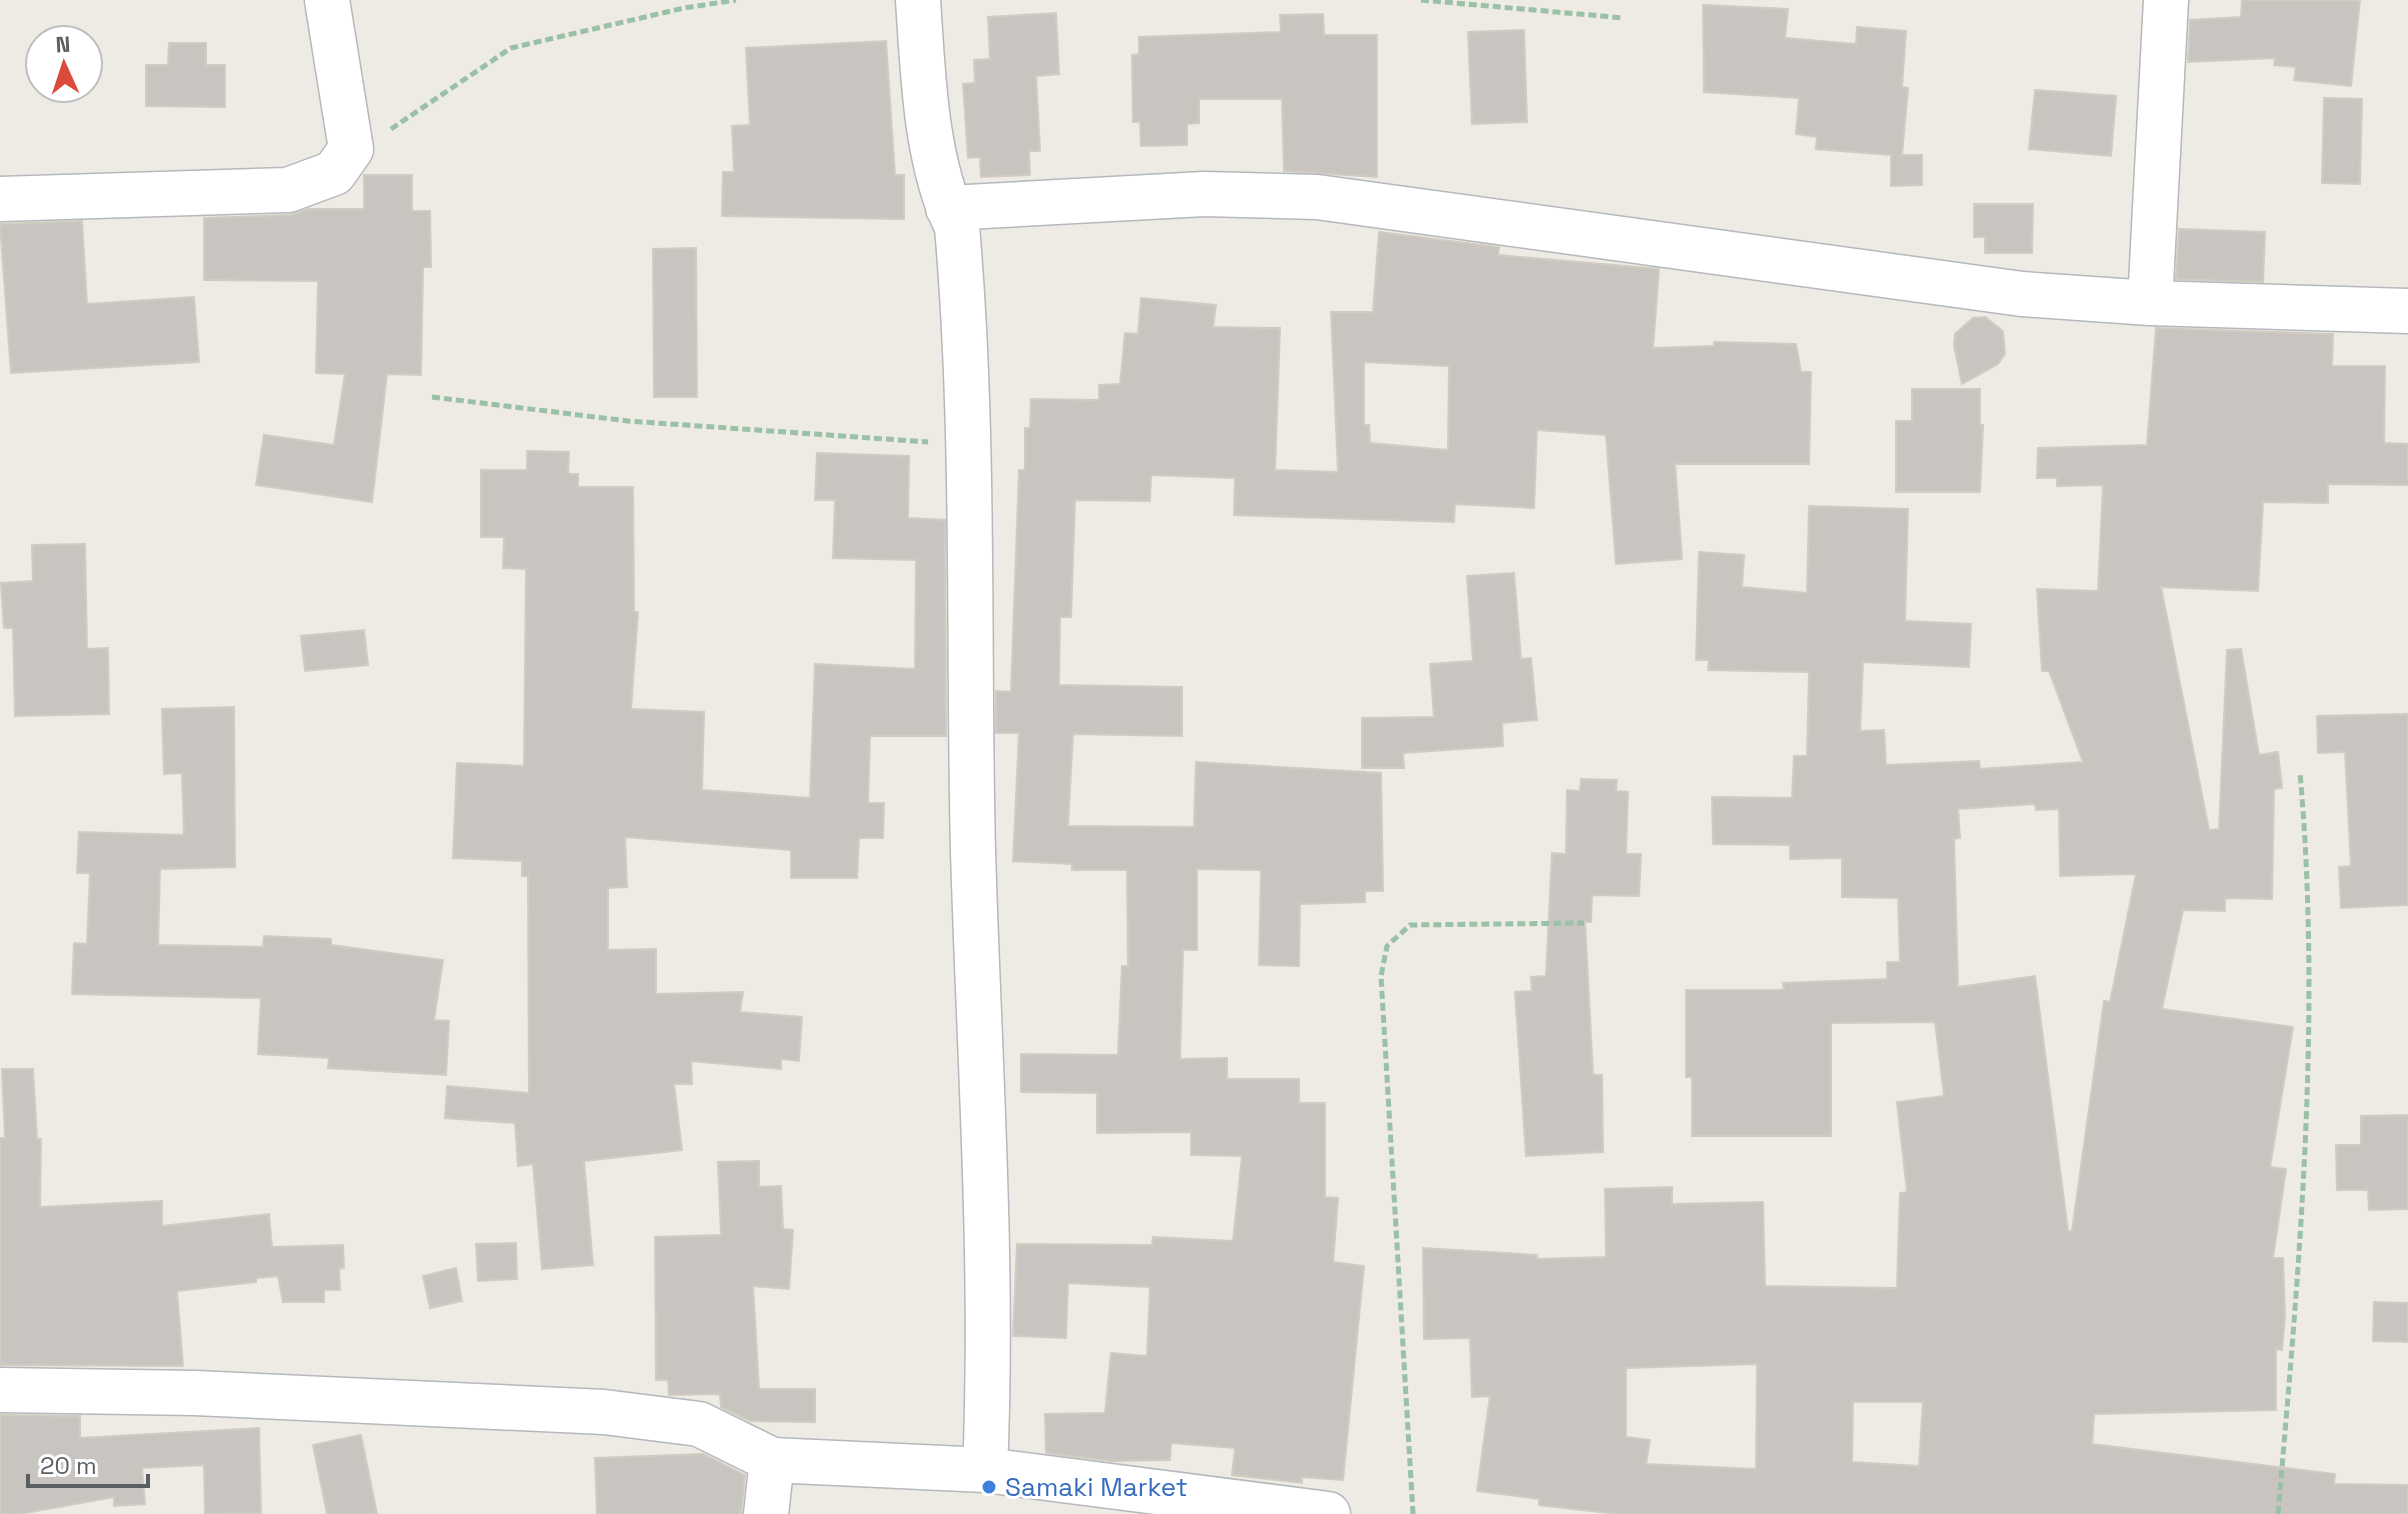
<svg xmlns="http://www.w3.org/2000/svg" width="2408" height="1514" font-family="'Space Grotesk',sans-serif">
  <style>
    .building { fill: #c8c5c0; stroke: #d1ccc2; stroke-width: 2; fill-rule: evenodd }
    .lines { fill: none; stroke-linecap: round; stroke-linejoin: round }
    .minor-casing { stroke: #b5b8bc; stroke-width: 47 }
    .path { stroke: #9ac0a5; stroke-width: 5; stroke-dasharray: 8 4; stroke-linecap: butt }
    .minor { stroke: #fff; stroke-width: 44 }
    .shop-dot { fill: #3f7fe0; stroke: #fff; stroke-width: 3 }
    .labels { text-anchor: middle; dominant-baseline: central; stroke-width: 6; stroke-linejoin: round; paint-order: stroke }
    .shop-label { font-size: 26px; fill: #366cbe; stroke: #fff; text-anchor: start }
  </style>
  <rect width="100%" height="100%" fill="#edebe3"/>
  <path class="building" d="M2242,0H2360L2351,86L2294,80L2296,67L2274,65L2275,58L2188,62L2190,20L2241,17Z
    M1703,5L1788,9L1785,38L1856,44L1857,27L1906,31L1902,87L1908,88L1902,155H1922V185L1891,186V155L1816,149L1817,137L1796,134L1799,98L1704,92Z
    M1056,13L1059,74L1036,76L1040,151H1029L1030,175L981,177L980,157L968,158L963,84L975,83L974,60L990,59L988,17Z
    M1323,14L1324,35H1377V177L1284,171L1282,99H1199V123L1187,124V145L1141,146L1140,122H1133L1132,55L1139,54V37L1281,32L1280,15Z
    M1524,30L1527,122L1472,124L1468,32Z
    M886,41L895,175H904V219L722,216L723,172H734L732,126L750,125L746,48Z
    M169,43H206V65H225V107L146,106V65H168Z
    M2035,90L2116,96L2111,156L2029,149Z
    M2324,98L2362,99L2360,184L2322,183Z
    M364,175H412V211H430L431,267H423L421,375L387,374L372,502L256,485L264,435L334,445L345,374L316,373L318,281L204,280V218L289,215L309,209H364Z
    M1974,204H2033L2032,253H1985V237H1974Z
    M82,221L87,304L194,297L199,362L11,373L0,224Z
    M2179,229L2265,232L2263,282L2176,279Z
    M1379,232L1499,247L1498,255L1659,269L1653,348L1714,346V342L1796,344L1801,372H1811L1809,464H1675L1682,559L1616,564L1606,435L1537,430L1534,508L1455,504L1454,522L1234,515L1235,478L1151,475L1150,501L1075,500L1071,617H1060L1059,685L1182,687V736L1073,734L1068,826L1194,827L1196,762L1381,773L1383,891H1365V902L1300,904L1299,966L1259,965L1261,870L1197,869V950H1183L1180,1059L1227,1058V1079H1299V1103H1325V1197L1338,1198L1333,1262L1364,1266L1343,1480L1302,1477V1483L1232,1475L1235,1448L1171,1443L1170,1460L1112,1461L1046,1453L1045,1414L1105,1413L1111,1353L1147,1356L1150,1287L1068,1283L1066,1338L1013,1336L1017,1244L1152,1245L1153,1237L1233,1241L1242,1156L1191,1155V1132L1097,1133V1093L1021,1092V1054L1118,1055L1122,966H1128L1127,870H1072V864L1013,861L1019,733H996V691L1011,692L1019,470H1025V428H1030L1031,399L1099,400V385L1120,384L1125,333L1138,334L1141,298L1216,305L1213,327L1280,328L1275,470L1338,472L1331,312H1373ZM1364,362L1449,366L1448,450L1370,443L1369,425H1364Z
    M696,248L697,397H654L653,249Z
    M1985,317L2003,331L2005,354L1998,364L1962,384L1954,346L1955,334L1973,318Z
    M2156,328L2333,334L2332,366H2385L2384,443L2408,444V485L2328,484V503L2263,502L2258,591L2161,587L2209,830L2219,829L2227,650L2241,649L2259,755L2278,752L2282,788L2274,789L2272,899L2225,898V911L2183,910L2162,1009L2293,1027L2270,1167L2286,1169L2273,1258H2283L2285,1316L2282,1350L2276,1349V1410L2094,1414L2092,1444L2335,1474L2334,1484L2408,1485V1514H1617L1539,1505V1499L1477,1491L1490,1396L1472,1397L1470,1338L1424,1339L1423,1248L1537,1255V1259L1606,1257L1605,1189L1672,1187V1204L1763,1202L1765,1286L1897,1288L1900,1193L1907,1192L1897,1102L1944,1096L1935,1022L1831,1023V1136H1692V1077H1686V990H1784L1783,983L1887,979V962H1900L1898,898L1842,897V858L1790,859V845L1713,844L1712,797L1792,798L1794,756H1807L1809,672L1708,670L1709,660H1696L1699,552L1744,555L1742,587L1807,593L1809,506L1908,509L1905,621L1971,624L1969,667L1863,662L1860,731L1884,730L1886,765L1979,761L1980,769L2083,762L2049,671H2042L2037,589L2098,591L2103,485L2057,486V478H2037L2038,448L2147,445ZM2035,804L2036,810L2059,809L2060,876L2136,874L2110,1002L2104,1001L2072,1231H2068L2035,976L1958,987L1954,839L1960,838L1958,809ZM1757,1364L1756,1469L1646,1464L1650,1440L1626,1437V1368ZM1853,1402H1923L1919,1466L1852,1462Z
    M1912,389H1980V425H1983L1980,492H1896V421H1912Z
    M527,451L569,452L568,474H578V487H633L634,612H638L631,709L704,712L702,790L810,798L815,664L915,669L916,560L833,558L835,500H815L817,453L909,456L908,518L945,520L946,736H870L868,803H884L883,838H859L857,878H791V850L625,837L627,887L608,888V950L656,949V994L743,992L740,1012L802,1017L799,1061L781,1059V1069L691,1061L692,1084H674L682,1150L584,1161L593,1265L542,1269L533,1164L518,1166L515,1123L445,1118L447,1086L529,1093L528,876H522V861L453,858L457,763L524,766L526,569L503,568L504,537H481V470H527Z
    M85,544L87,649L108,648L109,714L15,716L13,628H4L1,583L33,581L32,545Z
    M1514,573L1521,659L1531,658L1537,720L1502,723L1503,746L1403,753L1404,768H1362V718L1434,717L1430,664L1473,661L1467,576Z
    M364,630L368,665L305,671L301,636Z
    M234,707L235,867L160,869L158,945L263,947L264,936L331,939V945L443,960L434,1020L449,1021L446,1075L328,1068L329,1058L258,1054L261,998L72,994L74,943L87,944L90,873H77L79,832L184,835L182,773L164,774L162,709Z
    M2408,714V905L2341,908L2339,867L2351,866L2345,752L2318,753L2317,716Z
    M1581,779L1617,780L1616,791L1628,792L1626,854H1641L1639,896L1592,895L1591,922H1585L1593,1075H1602L1603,1152L1526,1156L1515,992L1532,991L1531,977L1546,976L1552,853L1566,854L1567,790L1580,791Z
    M2,1069H33L37,1139H41L40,1207L162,1201V1226L269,1214L272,1247L343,1245L344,1268L339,1269L340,1290H324V1302H283L278,1276L256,1278V1282L177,1291L183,1366L0,1365V1138H5Z
    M2408,1115V1209L2369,1210L2368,1190H2337L2336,1145H2361V1116Z
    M759,1161V1187L781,1186L783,1229L793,1230L789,1289L753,1286L759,1389H815V1422L750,1421L721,1407L720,1394L669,1395L668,1380H656L655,1237L721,1235L718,1162Z
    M516,1243L517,1279L478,1281L476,1244Z
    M456,1268L462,1301L430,1308L423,1276Z
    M2374,1302L2408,1303V1342L2373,1341Z
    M0,1415L80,1416V1438L259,1428L261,1513L205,1514L204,1465L142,1468L145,1504L114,1506V1497L20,1514H0Z
    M361,1435L377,1514H327L313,1445Z
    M703,1454L745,1475L741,1514H597L595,1458Z"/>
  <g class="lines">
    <g class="minor-casing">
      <path id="minor" d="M918,0C923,74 925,159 957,227C975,434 968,643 973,851C979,1057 994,1264 985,1470L1328,1514
        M0,199L288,190L334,173L351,149L327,0
        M948,208L1204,194L1317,197L2022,294L2150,303L2408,311
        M2150,303L2166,0
        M0,1390L195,1393L604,1412L699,1424L772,1460L766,1514
        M772,1460L985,1470"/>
    </g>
    <path class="path" d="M1421,0L1624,18
      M391,129L511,48L684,8L736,0
      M432,397L628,421L928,442
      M1413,1514L1381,976L1387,946L1410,925L1584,923
      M2278,1514C2299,1269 2322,1020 2300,773"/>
    <use href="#minor" class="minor"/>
  </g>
  <circle class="shop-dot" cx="989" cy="1487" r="8"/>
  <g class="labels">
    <g class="shop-label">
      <text x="1005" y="1487">Samaki Market</text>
    </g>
  </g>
  <g transform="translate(64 64) rotate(357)"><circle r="38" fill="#ffffff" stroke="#bdbfc0" stroke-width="2"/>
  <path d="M0-6L14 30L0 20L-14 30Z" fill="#db4b3b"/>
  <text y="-12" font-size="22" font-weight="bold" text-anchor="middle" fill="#5b5e62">N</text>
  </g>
  <path d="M28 1474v12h120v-12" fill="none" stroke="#5b5e62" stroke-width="4"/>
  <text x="40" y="1474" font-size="24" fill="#5b5e62" stroke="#ffffff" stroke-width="6" paint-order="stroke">20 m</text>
</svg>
